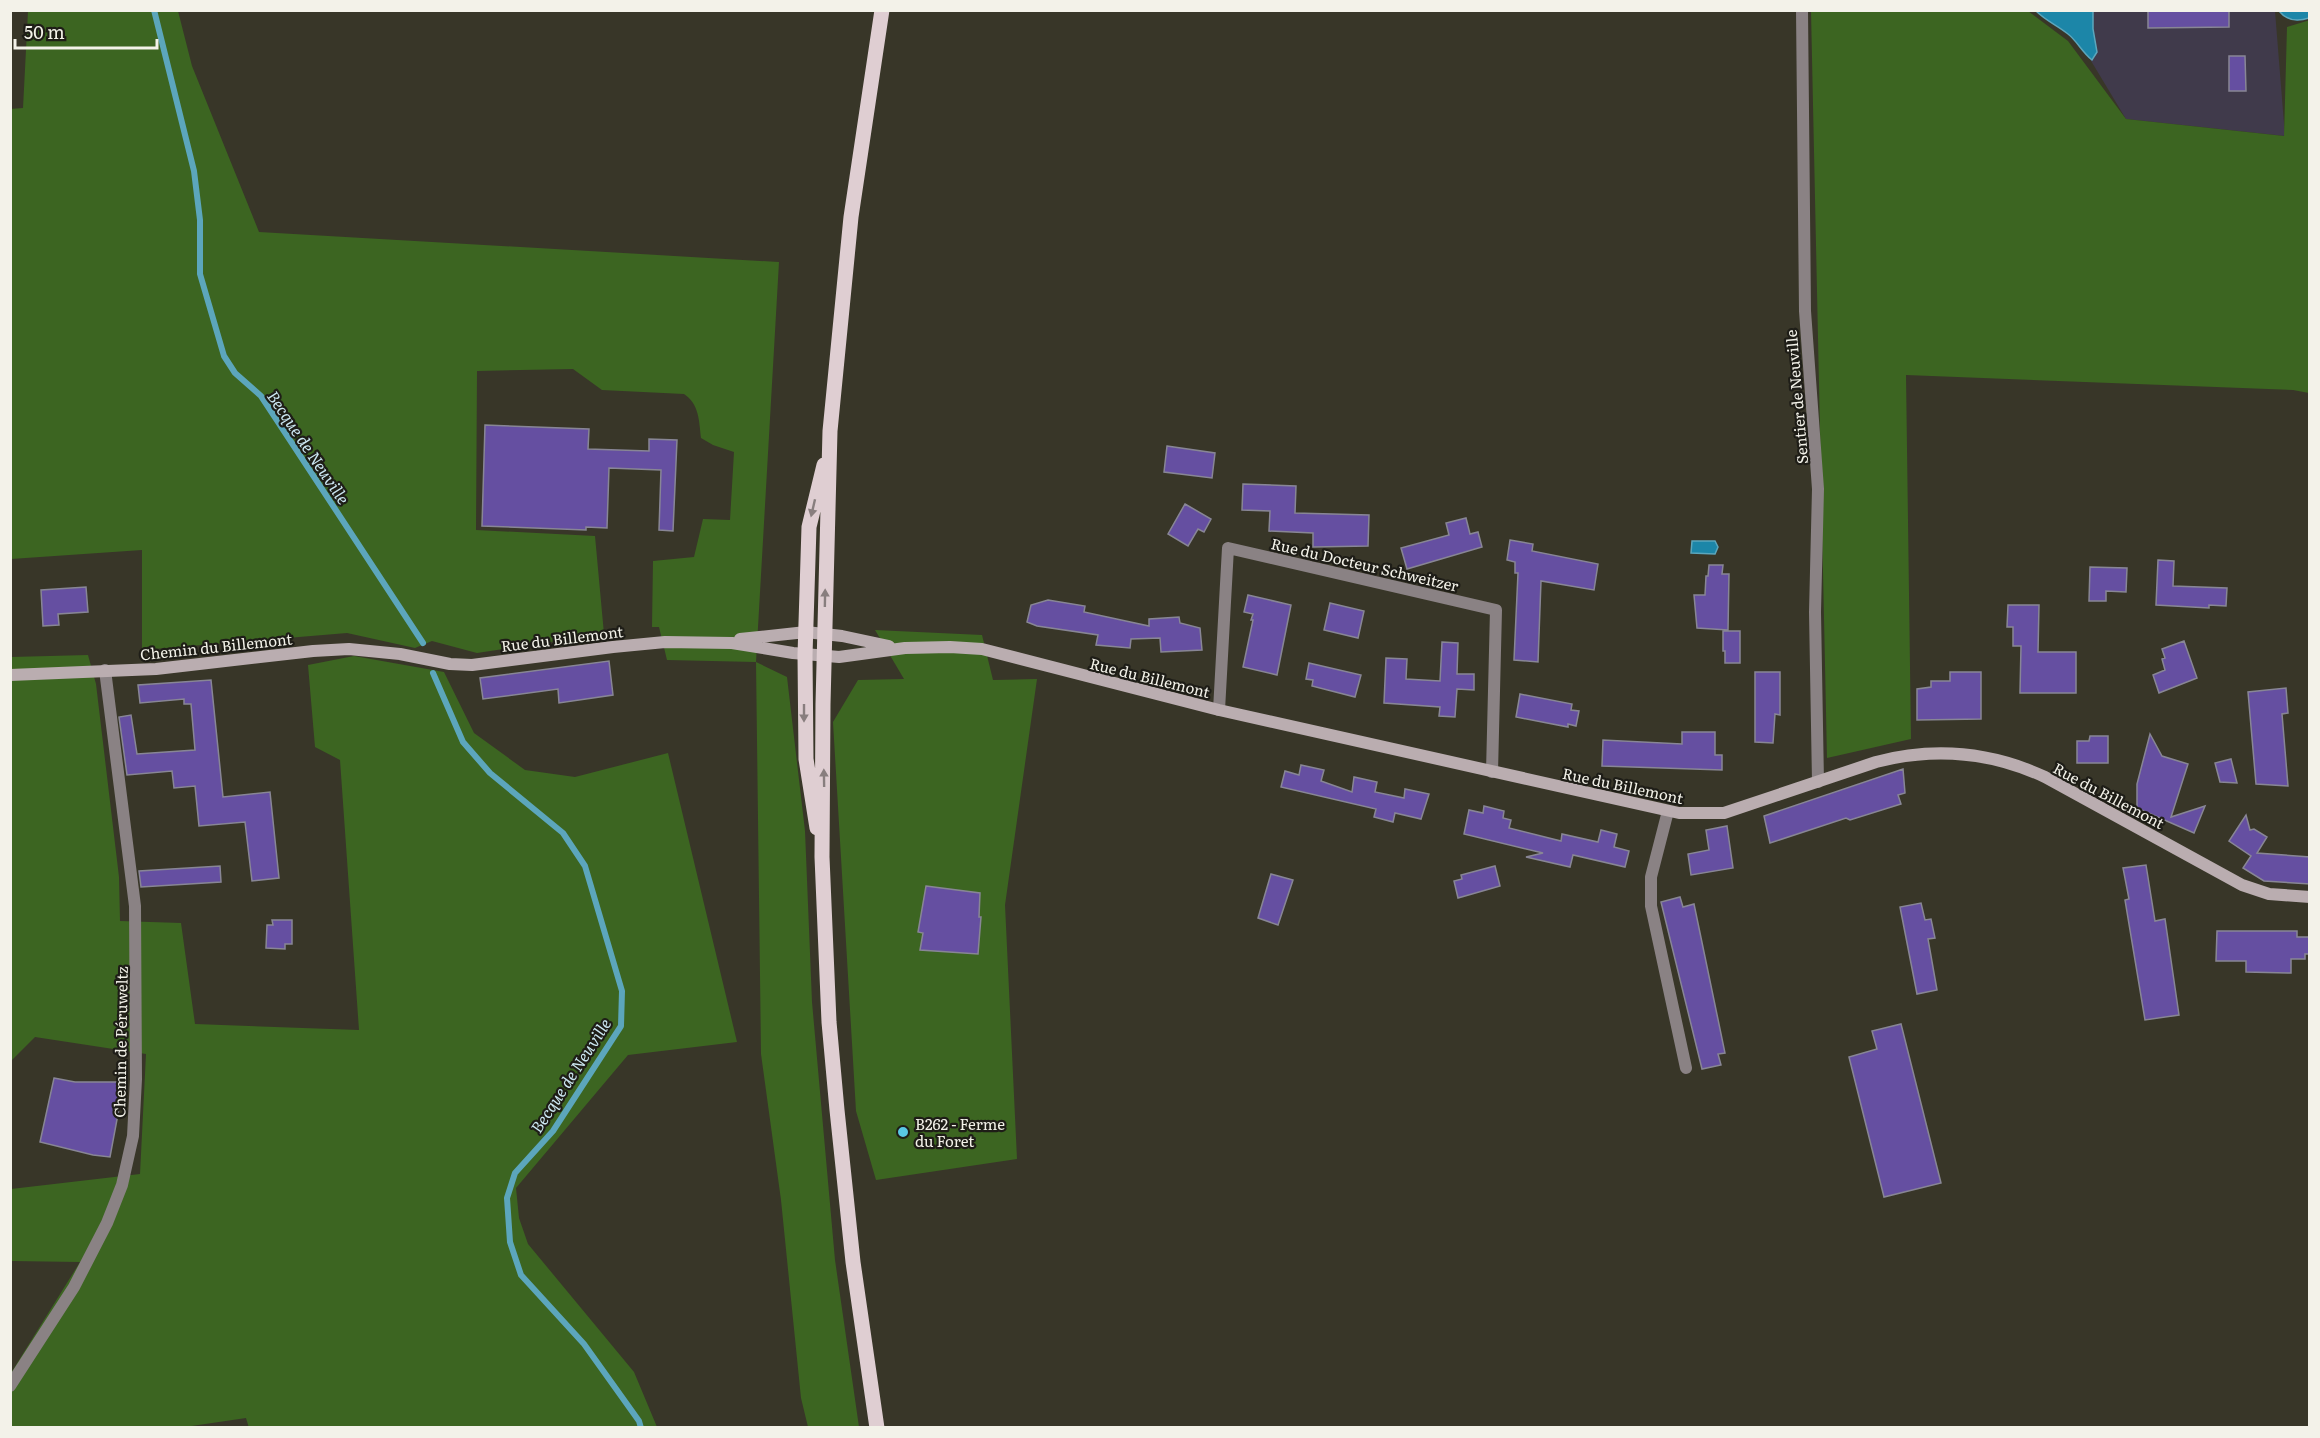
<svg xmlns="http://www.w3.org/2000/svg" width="2320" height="1438" font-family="Literata,serif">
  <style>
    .industrial { fill: #403a4b }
    .green { fill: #3c6521 }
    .water { fill: #1c86a8; stroke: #5ca6bc; stroke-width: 1.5 }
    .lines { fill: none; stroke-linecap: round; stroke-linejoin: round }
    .stream { stroke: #5ca6bc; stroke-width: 6 }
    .building { fill: #654fa1; stroke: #888695; stroke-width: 1.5 }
    .street { stroke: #8a8284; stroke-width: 12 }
    .secondary { stroke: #baadb0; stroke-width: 12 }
    .primary { stroke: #dfced2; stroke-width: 15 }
    .oneway { fill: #887e7e }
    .poi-dot { fill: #59c8e4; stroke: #1e1d17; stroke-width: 2 }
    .labels { text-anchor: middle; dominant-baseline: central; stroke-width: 4.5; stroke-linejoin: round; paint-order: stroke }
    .street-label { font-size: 15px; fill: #f3f2e9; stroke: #1e1d17 }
    .poi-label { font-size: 15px; fill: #f3f2e9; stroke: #1e1d17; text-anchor: start }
    .water-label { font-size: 16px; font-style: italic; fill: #cde8f3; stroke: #1e1d17 }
  </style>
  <rect width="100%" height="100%" fill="#383628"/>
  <path class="industrial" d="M2061,11H2275L2285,136L2126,119Z"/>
  <path class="green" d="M28,11H178L192,66L259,232L779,262L756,662L787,677L805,831L812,1002L835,1260L859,1427H808L801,1398L781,1200L761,1054L756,662L667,660L659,627H652L653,561L694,557L703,519L730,520L734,452L713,445L701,438C699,420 699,404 684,394L602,390L573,369L477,371L476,530L595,536L604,634L477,653L432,641L415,648L347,633L142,650V550L11,559L10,109L23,108Z
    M1811,11H2028L2068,41L2126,119L2284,136L2287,27L2310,20L2309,393L2293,390L1906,375L1911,739L1827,758Z
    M875,630L982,635L993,680L1037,679L1005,905L1017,1159L876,1180L856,1111L833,722L858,680L904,679Z
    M88,655L96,684L119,877L120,921L181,923L195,1024L359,1030L340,760L315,747L308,665L354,656L444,672L474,733L525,770L575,777L668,753L737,1042L628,1055L516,1188L519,1218L528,1244L634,1372L657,1427L249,1428L246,1418L178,1428L11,1427V1373L80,1262L11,1261V1189L140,1174L146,1054L35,1037L11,1061V657Z"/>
  <path class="water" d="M2036,11H2093V29L2097,52L2092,60C2082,52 2077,41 2068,34C2057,25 2046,21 2036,11Z
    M2279,11H2309V18C2297,22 2287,21 2279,11Z
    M1692,541H1715L1718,547L1715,554L1691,553Z"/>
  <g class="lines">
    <path class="stream" d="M154,10L194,171L200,220V274L224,356L235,373L261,396L423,643
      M433,673L463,742L490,773L563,833L585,866L622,991L621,1026L553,1131L515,1173L507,1198L510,1242L521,1275L584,1344L639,1421L641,1428"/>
  </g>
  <path class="building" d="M2148,10H2229V27L2148,28Z
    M2229,56H2245L2246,91H2229Z
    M485,425L589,429L588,449L649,451V439L677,440L673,531L659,530L661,470L609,468L607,528L586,527V530L482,526Z
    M1167,446L1215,453L1212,478L1164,472Z
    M1243,484L1296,486L1295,513L1369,515L1368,546L1313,547V533L1269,531L1270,511L1242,510Z
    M1185,504L1211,519L1204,532L1198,529L1188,546L1168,534Z
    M1466,518L1470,534L1478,532L1482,547L1407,569L1401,548L1449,535L1446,523Z
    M1510,540L1533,544L1532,551L1598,564L1594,590L1541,581L1538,662L1514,660L1518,573H1515V562L1507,560Z
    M2158,560L2174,561L2173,586L2227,588L2226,606L2209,605V608L2156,605Z
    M1709,565H1723L1722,574H1729L1728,630L1697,628L1694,595H1705L1706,576H1708Z
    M2090,567L2127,568L2126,592L2106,591V601H2089Z
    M86,587L88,612L58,614L59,625L43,626L41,590Z
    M1248,595L1291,605L1277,675L1243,667L1253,620H1251L1253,614L1244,612Z
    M1048,600L1085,606L1084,612L1149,626V619L1179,617L1180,623L1200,628L1202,650L1161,652L1160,638L1131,639L1130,648L1096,645L1098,635L1037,626L1027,622L1031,605Z
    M1330,603L1364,611L1358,638L1324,630Z
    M2008,605H2039L2038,652H2076V693H2020L2021,646H2013V627H2007Z
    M1723,631H1740V663H1725V651H1723Z
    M2184,641L2197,678L2159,693L2153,675L2165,670L2162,659L2165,658L2162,649Z
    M1442,642L1458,643L1457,674H1474V690L1457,689L1455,717L1439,716L1440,707L1384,703L1386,658L1407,659L1406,679L1440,681Z
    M609,661L613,695L559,703L558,689L483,699L480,678Z
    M1309,663L1361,675L1355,697L1312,686L1313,680L1306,679Z
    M1755,672H1780V715L1775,714L1773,743L1755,742Z
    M1950,672H1981V719L1917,720V689L1931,687V681H1950Z
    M211,680L223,797L270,792L279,878L252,881L245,822L199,826L195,786L174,788L172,771L127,775L119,717L131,715L137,754L195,750L191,704H184V699L140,703L138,685Z
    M2286,688L2288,713L2282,714L2288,786L2256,784L2248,692Z
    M1520,694L1572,704L1571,710L1579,711L1576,726L1568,724V727L1516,717Z
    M1682,732H1715V755H1722V770L1602,766L1603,740L1682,744Z
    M2150,734L2162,756L2188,764L2171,817L2205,806L2194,833L2137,808V784Z
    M2090,736H2108V763H2077V741H2089Z
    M2231,759L2237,783L2220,782L2215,763Z
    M1301,765L1324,770L1321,781L1352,792L1354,777L1377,782L1375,792L1404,798L1405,789L1429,794L1421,819L1395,813L1393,822L1374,817L1376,809L1281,787L1285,771L1299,775Z
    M1903,769L1905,793L1898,795L1901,804L1850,820L1846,818L1770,843L1764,816Z
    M1484,806L1504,811L1503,818L1511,820L1509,828L1561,841L1562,834L1598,842L1601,830L1617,834L1614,847L1629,851L1625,867L1573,855L1570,867L1526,857L1543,853L1464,834L1469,810L1483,813Z
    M2246,815L2250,830L2254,829L2267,837L2257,853L2310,857V884L2264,881L2243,868L2251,856L2229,841Z
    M1727,826L1733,868L1691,875L1688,854L1709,850L1706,830Z
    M2146,865L2155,921L2165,919L2179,1015L2145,1020L2125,900L2129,899L2123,868Z
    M220,866L221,882L141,887L139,871Z
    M1495,866L1500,886L1458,898L1454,881L1462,879L1461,875Z
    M1271,874L1293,880L1278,925L1258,918Z
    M926,886L980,893L979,917H981L978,954L920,950L923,933L918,932Z
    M1680,897L1683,907L1694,904L1725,1053L1718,1054L1721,1065L1702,1069L1661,902Z
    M1921,903L1925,920L1931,919L1935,938L1928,939L1937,990L1917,994L1900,907Z
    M272,920H292V944H285V949L266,948L267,925H273Z
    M2217,931H2297V937H2310V954H2305V959H2291V973L2246,972V961H2216Z
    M1901,1024L1941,1183L1884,1197L1849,1057L1877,1049L1872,1031Z
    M54,1078L75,1082H124L110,1157L93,1155L40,1142Z"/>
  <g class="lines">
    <path class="street" d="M1802,10L1805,311L1818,489L1815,612L1818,782
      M1219,710L1228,548L1496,610L1492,772
      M1668,811L1651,877V906L1686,1068
      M10,1386L74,1287L107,1223L122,1185L133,1136L136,1079L135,906L105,670"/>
    <path class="secondary" d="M740,639L806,632L842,636L889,646
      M10,675L156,669L313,651L349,649L400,654L450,664L472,665L613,647L665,642L732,643L793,653L839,657L905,648L950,647L982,649L1219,710L1679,813H1724L1876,762C1933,747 1991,752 2045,777L2242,885L2269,894L2310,897"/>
    <path class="primary" d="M817,828L806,759L805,655L809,527L824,465
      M877,1428L853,1262L837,1110L829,1022L822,857L823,704L830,431L851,217L882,10"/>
  </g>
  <defs><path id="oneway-solid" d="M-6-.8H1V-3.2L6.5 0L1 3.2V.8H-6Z" transform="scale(1.5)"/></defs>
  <g class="oneway">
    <use href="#oneway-solid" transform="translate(813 508) rotate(103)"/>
    <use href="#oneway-solid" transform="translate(825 598) rotate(-89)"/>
    <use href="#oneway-solid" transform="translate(804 713) rotate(90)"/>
    <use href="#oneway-solid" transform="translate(824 778) rotate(-91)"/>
  </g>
  <circle class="poi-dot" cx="903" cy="1132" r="6"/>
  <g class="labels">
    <g class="street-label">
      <text transform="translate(1796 397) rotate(-95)">Sentier de Neuville</text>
      <text transform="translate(1365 564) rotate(13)">Rue du Docteur Schweitzer</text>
      <text transform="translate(562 638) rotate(-7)">Rue du Billemont</text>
      <text transform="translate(216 646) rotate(-6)">Chemin du Billemont</text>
      <text transform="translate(1150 677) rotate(14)">Rue du Billemont</text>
      <text transform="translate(1623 785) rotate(12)">Rue du Billemont</text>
      <text transform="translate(2109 795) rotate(28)">Rue du Billemont</text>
      <text transform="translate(120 1042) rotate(-89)">Chemin de Péruweltz</text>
    </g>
    <g class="poi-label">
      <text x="915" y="1123">B262 - Ferme<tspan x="915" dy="17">du Foret</tspan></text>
    </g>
    <g class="water-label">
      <text transform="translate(309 447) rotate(56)">Becque de Neuville</text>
      <text transform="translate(570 1075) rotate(-57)">Becque de Neuville</text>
    </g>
  </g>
  <rect width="2320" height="1438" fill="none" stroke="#f3f2e9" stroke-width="24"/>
  <path d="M15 39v9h142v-9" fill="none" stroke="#f3f2e9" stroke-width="3"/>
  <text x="24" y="39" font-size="18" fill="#f3f2e9" stroke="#1e1d17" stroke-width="4.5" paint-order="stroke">50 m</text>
</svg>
